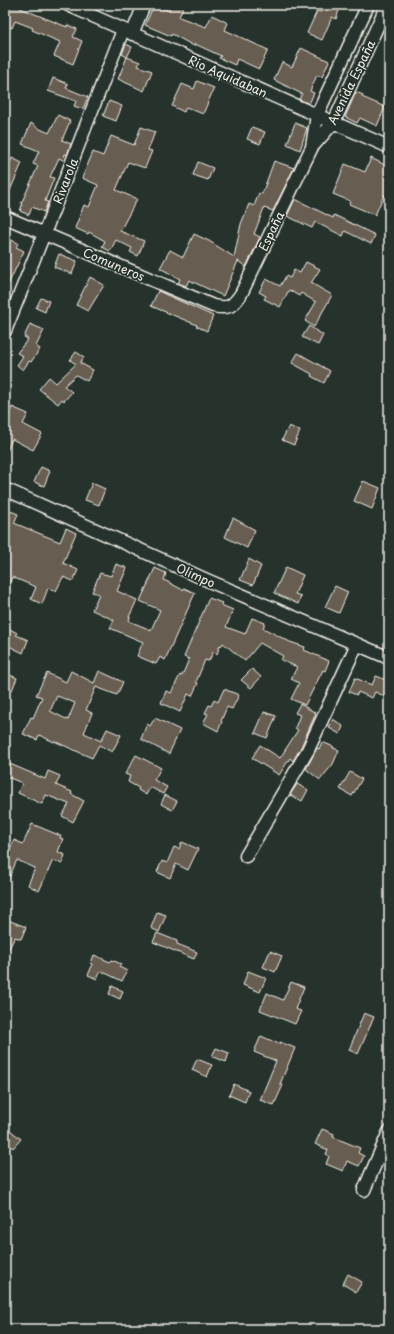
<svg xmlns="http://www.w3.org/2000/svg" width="394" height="1334" font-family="'Playpen Sans',sans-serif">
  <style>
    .building { fill: #675d51; stroke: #f4f1e8; fill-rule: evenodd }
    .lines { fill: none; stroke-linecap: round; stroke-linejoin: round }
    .minor-casing { stroke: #f4f1e8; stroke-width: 15 }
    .minor { stroke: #26332d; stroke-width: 12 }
    .labels { text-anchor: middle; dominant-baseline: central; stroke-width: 3.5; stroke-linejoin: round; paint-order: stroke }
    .street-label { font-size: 12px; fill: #f4f1e8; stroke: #26332d }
  </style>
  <rect width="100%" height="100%" fill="#26332d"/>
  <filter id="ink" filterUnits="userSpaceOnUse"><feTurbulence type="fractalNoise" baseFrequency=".025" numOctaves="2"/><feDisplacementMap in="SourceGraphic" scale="8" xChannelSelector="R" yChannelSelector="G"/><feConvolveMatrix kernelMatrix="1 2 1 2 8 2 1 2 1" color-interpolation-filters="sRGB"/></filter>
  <g filter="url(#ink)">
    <path class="building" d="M8,5H21L20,8L67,27V25L77,29L73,37L82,41L73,64L54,56L60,42L32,30L33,28L15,21L12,28L5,25V12Z
      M154,5L169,11L171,5H184L179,17L206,27L212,15L228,23L225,30L268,50L259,69L237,59L235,65L219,58L221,56L195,44L194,46L172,34L171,36L145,25Z
      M324,5H341L336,19L332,17L322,40L307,33L317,11L321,12Z
      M126,44L132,47L127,57L122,54Z
      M301,48L329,61L322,77L317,75L310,91L314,93L309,104L299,99L302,94L274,80L282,62L292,67Z
      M127,57L140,62L138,66L152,71L144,91L118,79Z
      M53,78L68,84L66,88L88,97L83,109L74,106L76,101L48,91Z
      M197,81L214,88L203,114L186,107L184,112L172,106L182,84L194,89Z
      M356,92L363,95L362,97L385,107L377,126L360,118L357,123L345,117Z
      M109,101L122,106L116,121L103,116Z
      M58,115L70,121L62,140L71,144L67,155L65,154L63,160L59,158L50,177L54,178L45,201L48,202L44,212L32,207L29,215L20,211L22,205L21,204L38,166L33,164L39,151L22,144L31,123L38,128L49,133Z
      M295,123L307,128L300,150L287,144Z
      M141,127L155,132L148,150L152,151L145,168L128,162L116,190L137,199L120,231L144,241L138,256L130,252L132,248L116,240L110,251L102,247L105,241L89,232L88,234L75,228L84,205L89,207L98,185L82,178L93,152L103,156L111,136L134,145Z
      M252,127L265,132L260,144L247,139Z
      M12,158L22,163L5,202V175Z
      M371,158L389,167V198L384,195L375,215L349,204L350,201L333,194L345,164L365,172Z
      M274,161L294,168L273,211L264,208L254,234L260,237L246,267L238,261L223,296L189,280L186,286L178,283L180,279L160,268L170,250L183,257L194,234L209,241L234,257L241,224L249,204L254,206L259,193L262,194Z
      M198,162L213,168L208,180L193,175Z
      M295,199L333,218L334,215L375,235L371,244L345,231L343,236L315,222L312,228L287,216Z
      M5,237L18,243L16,247L24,251L5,291Z
      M59,254L77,261L72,274L54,267Z
      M306,262L320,269L311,283L332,295L314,327L305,321L316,302L301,293L299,296L289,290L280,307L264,299L266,296L259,292L266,279L280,286L286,276L290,278L294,270L300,273Z
      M90,277L104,285L88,311L76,305Z
      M158,291L213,316L207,331L196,326L197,325L151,306Z
      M41,298L49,301L45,312L36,308Z
      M30,324L44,330L36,346L40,349L31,362L29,361L23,370L17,365L23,356L17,353L28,339L24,337Z
      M309,326L323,335L318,345L302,337Z
      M76,352L84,357L80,363L93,370L87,381L76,375L64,386L72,392L64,401L62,399L58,404L39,389L49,377L56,383L76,364L70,360Z
      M298,353L330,371L324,383L311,376L312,374L292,363Z
      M12,407L28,414L23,424L42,434L33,450L12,439L5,456V424Z
      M289,426L300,431L294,445L282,440Z
      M41,467L50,471L44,486L34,482Z
      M363,481L380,488L372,509L354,501Z
      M92,483L105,489L99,505L85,500Z
      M5,509L18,514L14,523L60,542L66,528L76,533L63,563L78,570L73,581L63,577L56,591L48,588L42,604L31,599L36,587L12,577L5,594Z
      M233,518L255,530L247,548L225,537Z
      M249,559L261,566L253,585L240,580Z
      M116,564L127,568L117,591L137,600L129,617H130L129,621L151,630L160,610L140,601L155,568L166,573L164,580L183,590L184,588L195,593L165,660L160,657L156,664L137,656L143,642L110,628L114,620L92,610L99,594L92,592L100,573L111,576Z
      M286,567L303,575L295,594L301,596L298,604L274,593Z
      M335,586L348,592L339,613L325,607Z
      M209,598L222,603L221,605L233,610L226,627L245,634L252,618L265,623L263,628L290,642L305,647L304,650L329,661L325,671L323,670L305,705L291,699L299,683L291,679L297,667L281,660L283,656L260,643L245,661L223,643L221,646L220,645L217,654L213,652L209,661L205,660L196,682L198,683L192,696L188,694L180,712L161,703L166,691L171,693L180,675L182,676L189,659L184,657Z
      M8,628L17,633L16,635L28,640L23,653L5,644V634Z
      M252,669L261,677L251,688L241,680Z
      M71,671L94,683L99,671L123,682L117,695L96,687L86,710L92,713L84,733L101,741L107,729L121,735L112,752L99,745L92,758L54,741V742L39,735L37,740L23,734L31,717L33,718L42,697L36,695L47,673L66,682ZM57,696L75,703L68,720L50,711Z
      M5,673L17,678L12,690L5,687Z
      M376,676L389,681V698L375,692L372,698L358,692L357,695L349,692L355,678L372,685Z
      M224,689L239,695L232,709L227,707L221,721L222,722L218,731L203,723L208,714L205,713L209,705L211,706L214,700L218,702Z
      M300,704L316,713L301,747L293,761L290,758L279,775L252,758L260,745L280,758L298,730L295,728L300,715L295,713Z
      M264,712L276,716L267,738L255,733Z
      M155,718L180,730L169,754L141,739L147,724L150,726Z
      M333,719L343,726L340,734L329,728Z
      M322,742L334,747L333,748L339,750L333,764L320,780L306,769L317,748L319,749Z
      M136,755L161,768L154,780L167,787L163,794L150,787L146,795L138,790L139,788L128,782L130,776L125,774Z
      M10,764L45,779L48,771L60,776L56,785L72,792L71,794L84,801L73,822L62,816L69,804L46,795L42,804L18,793L22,783L5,776Z
      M350,772L362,779L352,796L340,789Z
      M297,784L308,790L302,801L290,795Z
      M165,795L177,801L172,810L161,804Z
      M32,824L61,836L60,838L63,839L58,852L65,855L62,864L53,860L39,891L28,885L35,868L17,860L5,886V860L14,840L23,844Z
      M182,842L198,849L188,870L176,864L170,878L157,872L162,861L167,863L174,847L179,849Z
      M157,912L166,915L159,932L151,928Z
      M5,919L26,927L21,939L15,937L5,956Z
      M157,933L177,941V944L197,952L194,959L153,942Z
      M270,951L282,956L275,972L263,967Z
      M94,955L110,962L112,960L121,964L119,967L127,971L122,981L101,971L97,979L88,975L93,964L91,963Z
      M248,971L266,978L260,992L243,985Z
      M291,982L304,987L295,1009L301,1011L295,1024L260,1010L267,993L283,1000Z
      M112,986L123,991L120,999L109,994Z
      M364,1013L374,1017L358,1054L349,1050Z
      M261,1036L279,1044L280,1042L295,1048L280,1084L283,1085L274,1105L260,1100L276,1061L254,1052Z
      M216,1048L229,1053L226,1062L212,1056Z
      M197,1059L212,1065L207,1077L192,1070Z
      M234,1084L249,1091L245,1102L229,1095Z
      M5,1126L21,1139L13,1148L5,1141Z
      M322,1129L334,1134L333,1137L360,1148L358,1153L364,1156L359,1166L347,1161L343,1171L326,1164L329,1156L326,1154L328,1150L315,1144Z
      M348,1274L362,1282L356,1292L343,1284Z"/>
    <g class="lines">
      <g class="minor-casing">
        <path id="minor" d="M68,5L389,147
          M132,34L144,5
          M312,147L317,115L368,5
          M5,217L213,306C229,309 232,307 241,294L312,147L334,122L387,5
          M5,331L44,234L123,30
          M5,489L209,581L389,658
          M246,856L308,750L357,644
          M364,1190L389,1132"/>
      </g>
      <use href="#minor" class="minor"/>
    </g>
  </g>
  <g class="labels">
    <g class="street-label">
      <text transform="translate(228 76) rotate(24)">Rio Aquidaban</text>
      <text transform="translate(351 82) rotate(-64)">Avenida España</text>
      <text transform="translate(65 181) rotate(-69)">Rivarola</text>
      <text transform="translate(271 231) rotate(-64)">España</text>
      <text transform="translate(114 264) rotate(23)">Comuneros</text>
      <text transform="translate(196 575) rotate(24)">Olimpo</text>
    </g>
  </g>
  <rect width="394" height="1334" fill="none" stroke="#26332d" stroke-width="20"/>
  <rect x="10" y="10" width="374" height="1314" fill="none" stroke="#f4f1e8" stroke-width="1.5" filter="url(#ink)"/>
</svg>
